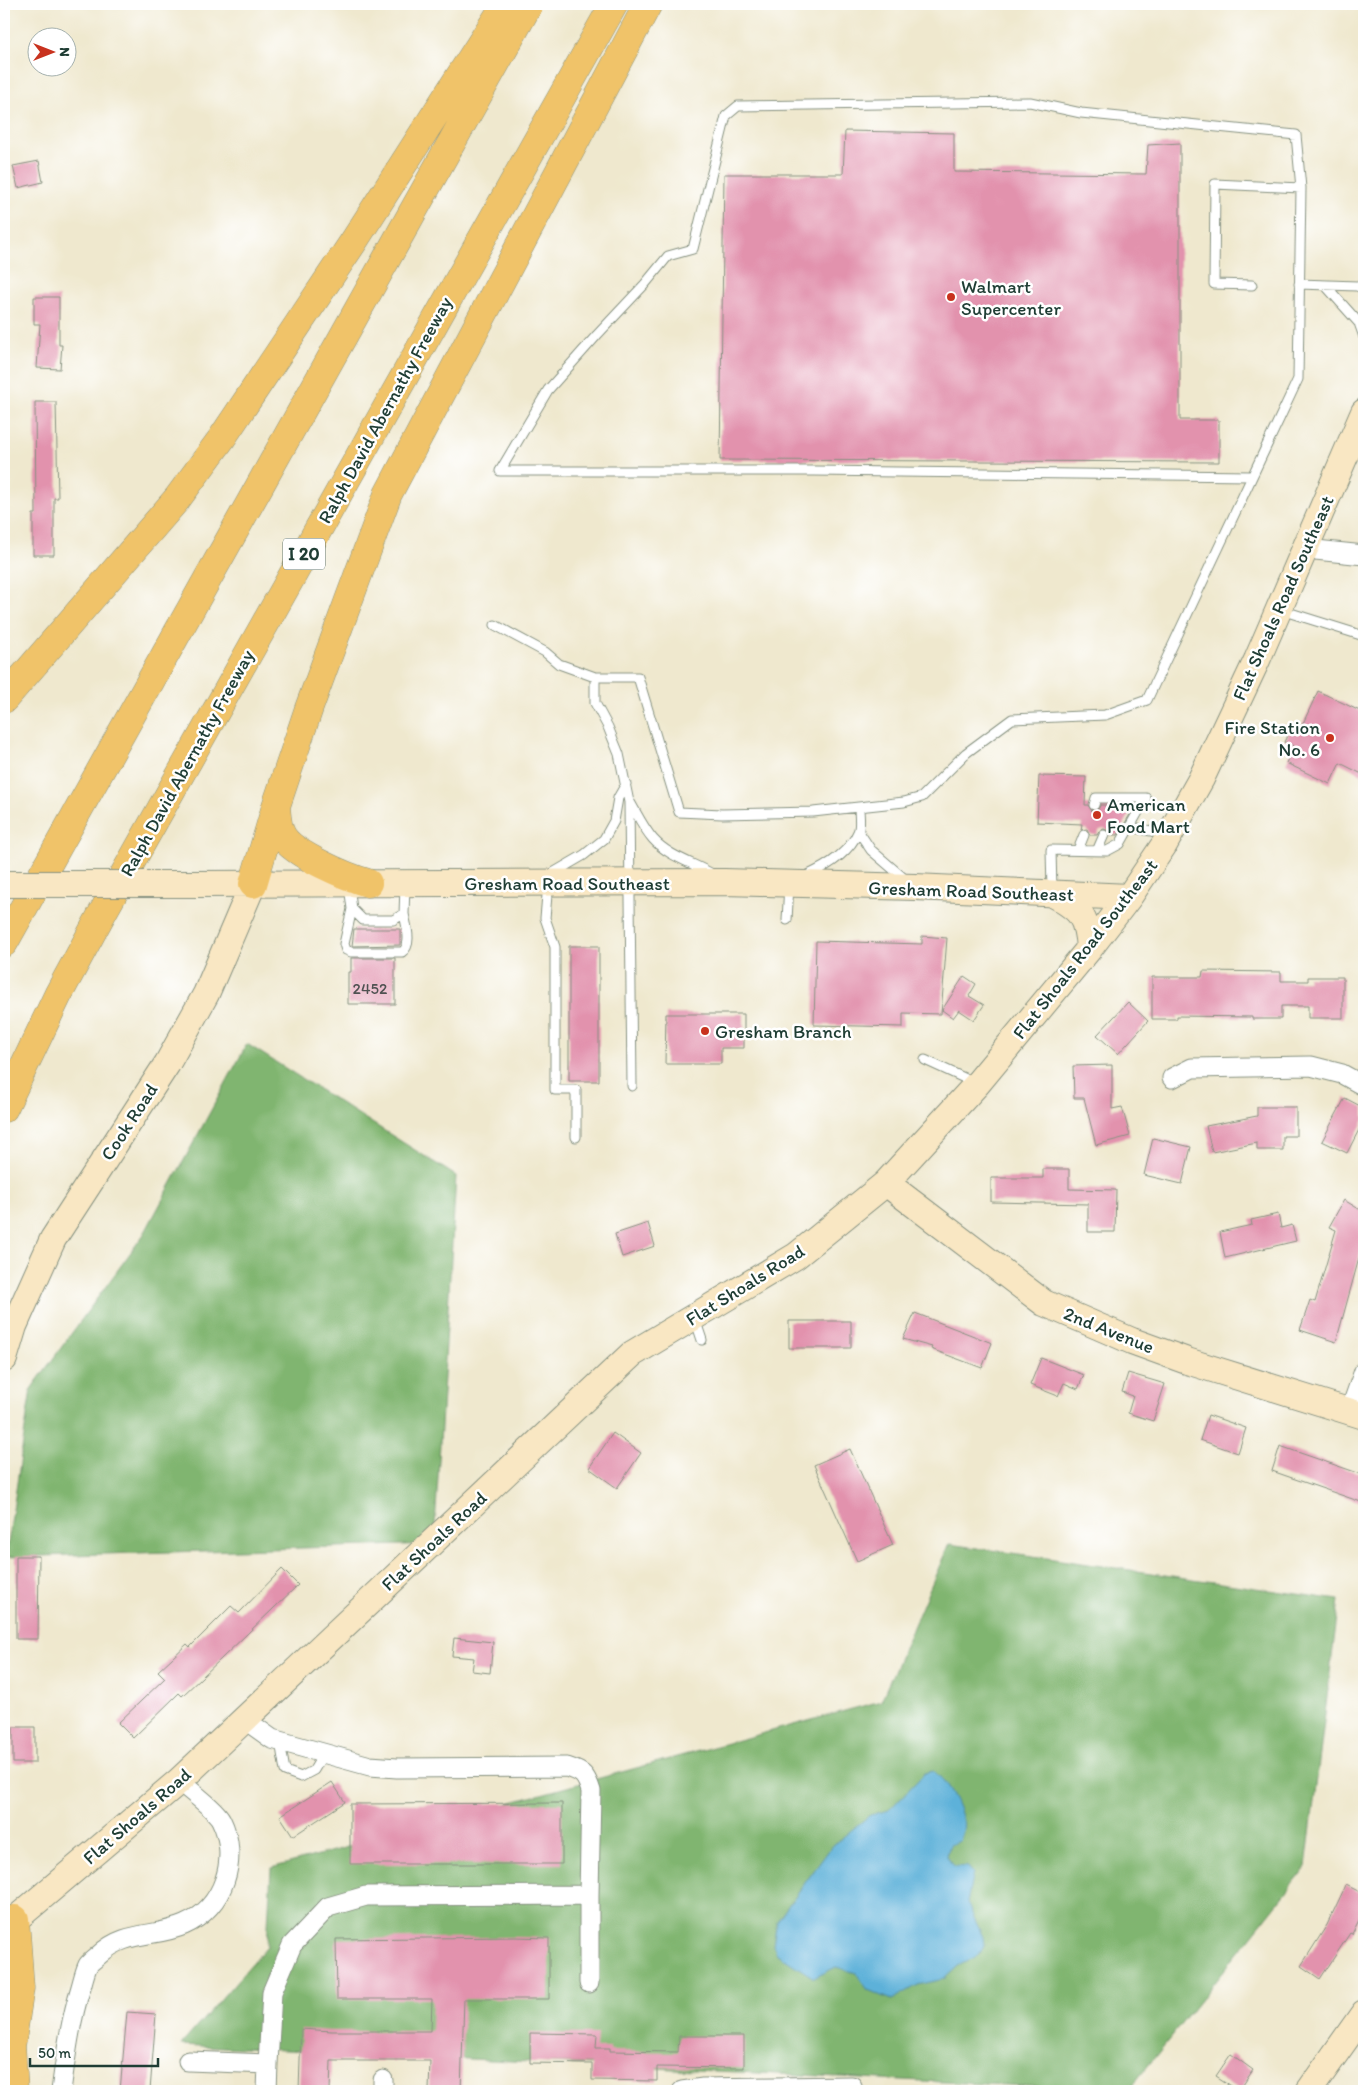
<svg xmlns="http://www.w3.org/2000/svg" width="1368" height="2095" font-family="Itim,sans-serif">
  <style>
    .forest { fill: #80b570; stroke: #507952 }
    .water { fill: #5db1d9; stroke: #3e7786 }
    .building { fill: #e292ad }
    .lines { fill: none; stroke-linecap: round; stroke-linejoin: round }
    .lane-casing { stroke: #879281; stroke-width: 11 }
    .street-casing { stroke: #879281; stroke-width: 21 }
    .secondary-casing { stroke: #879281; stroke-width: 28 }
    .highway-casing { stroke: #879281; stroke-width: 29 }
    .lane { stroke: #fff; stroke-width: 9 }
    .street { stroke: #fff; stroke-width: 19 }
    .secondary { stroke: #f9e7c3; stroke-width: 26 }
    .highway { stroke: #f0c369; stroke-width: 28 }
    .secondary-bridge-casing { stroke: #879281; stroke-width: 28; stroke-linecap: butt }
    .secondary-bridge { stroke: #f9e7c3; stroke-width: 26 }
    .poi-dot { fill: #c8321e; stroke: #fff; stroke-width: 2 }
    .labels { text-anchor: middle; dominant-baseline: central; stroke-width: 5; stroke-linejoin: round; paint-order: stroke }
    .number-label { font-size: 16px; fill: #505252 }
    .shield { fill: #fff; stroke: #627771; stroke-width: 1 }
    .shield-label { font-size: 18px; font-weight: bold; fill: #1f3d34 }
    .poi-label { font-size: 19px; fill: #1f3d34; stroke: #fff; text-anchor: start }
    .street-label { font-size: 19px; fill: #1f3d34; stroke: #fff }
  </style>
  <rect width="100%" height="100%" fill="#fff"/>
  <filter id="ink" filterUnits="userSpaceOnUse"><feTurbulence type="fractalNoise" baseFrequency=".02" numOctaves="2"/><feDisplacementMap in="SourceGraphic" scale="10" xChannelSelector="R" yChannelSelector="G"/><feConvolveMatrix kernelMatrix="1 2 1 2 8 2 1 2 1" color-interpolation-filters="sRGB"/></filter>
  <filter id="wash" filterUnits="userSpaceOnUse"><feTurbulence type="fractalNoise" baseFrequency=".0096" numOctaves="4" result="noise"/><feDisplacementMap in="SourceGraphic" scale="20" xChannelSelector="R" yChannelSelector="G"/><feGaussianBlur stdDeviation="1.12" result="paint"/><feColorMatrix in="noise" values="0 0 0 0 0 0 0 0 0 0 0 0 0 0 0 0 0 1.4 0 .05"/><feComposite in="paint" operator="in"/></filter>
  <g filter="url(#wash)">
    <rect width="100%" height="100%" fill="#efe8ce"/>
    <path class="forest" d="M247,1044L456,1176L434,1544L6,1557L31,1389L144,1234Z
      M949,1544L1339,1600L1306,1867L1128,2091L181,2045L267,1946L271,1868L881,1701Z"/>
    <path class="water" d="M933,1771C947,1780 960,1805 963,1821C965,1827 962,1835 960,1841L950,1845L947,1856L953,1866L968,1867L973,1873L967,1903L983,1937L984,1946L979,1955L958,1966L944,1979L918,1985L892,2000L868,1990L856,1973L836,1967L814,1978L777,1954L773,1945L777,1921L832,1846L870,1815L889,1810L925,1773Z"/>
    <g id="blocks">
      <path class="building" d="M845,131L954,133V172L1146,174L1148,145L1180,143V420H1219V462L720,460L724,174H843Z
        M39,161L43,182L18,188L13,166Z
        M34,297H59V345H62L60,369L37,368L40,324H34Z
        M35,402H56L58,498H54V555H33V514H36Z
        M1318,691L1364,713V775L1340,763L1330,784L1286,763L1294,746L1284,742L1290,730L1298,734Z
        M1039,776L1086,777L1085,805H1088L1092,811L1098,810L1100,805L1135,806L1118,835H1110L1109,831L1104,829L1100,830L1097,835H1090L1087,829L1081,830L1082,824L1037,822Z
        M354,929H400V945L352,946Z
        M922,936L947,938L941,1014L903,1013V1027L814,1025L816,941L922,944Z
        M569,946H599V1081H569Z
        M351,958H395V1004H348V972H351Z
        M1203,971L1281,972V981H1308V977H1343V1018H1308V1006H1281V1019H1252V1017L1177,1016V1019H1152V977H1202Z
        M964,976L976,984L969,996L984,1005L974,1020L959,1010L953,1018L942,1010Z
        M1128,1002L1148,1021L1118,1054L1097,1035Z
        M666,1014H744V1048H721V1064H665Z
        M1112,1065V1109L1122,1107L1130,1136L1096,1145L1084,1098H1074L1073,1066Z
        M1345,1098L1364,1108V1120L1347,1153L1322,1141Z
        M1257,1107H1296V1136H1283V1150H1257V1143L1212,1152L1206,1126L1257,1116Z
        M1153,1138L1191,1147L1182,1184L1144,1175Z
        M1043,1169H1069V1189L1116,1190L1115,1232H1088V1204L991,1202V1178H1043Z
        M1344,1200L1364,1212V1240L1336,1342L1300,1330L1310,1300L1315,1302L1336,1230L1329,1227Z
        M1278,1214L1281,1228L1292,1225L1296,1241L1225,1258L1220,1232L1252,1225L1251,1220Z
        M648,1223L655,1246L622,1257L615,1234Z
        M915,1313L992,1343L982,1368L931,1349L932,1347L903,1339Z
        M789,1321H851V1348H789Z
        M1041,1358L1084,1375L1078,1389L1064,1383L1058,1396L1030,1385Z
        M1128,1373L1165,1384L1153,1421L1128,1413L1133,1396L1122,1392Z
        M1208,1415L1246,1428L1238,1453L1200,1440Z
        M613,1433L641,1453L617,1488L589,1468Z
        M1280,1446L1364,1475V1503L1272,1471Z
        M850,1449L893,1545L857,1561L814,1465Z
        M16,1556H39L38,1639H16Z
        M282,1569L298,1585L222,1658L182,1696L179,1693L133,1738L118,1723L165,1678L158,1671L187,1644L190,1647L231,1606L239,1613Z
        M454,1638L493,1642L490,1673L472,1671L474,1658L452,1656Z
        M13,1727H35V1763H13Z
        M332,1782L345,1802L293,1836L280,1816Z
        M562,1803V1864H350V1804Z
        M1346,1885L1364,1894V1910L1352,1934L1350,1933L1320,1979L1301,1966L1327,1925Z
        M515,1937L549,1938V1999H464L461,2091H429L430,2061H331L330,2091H299L301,2029L332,2031H431L432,1999H337L336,1939Z
        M127,2012L156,2014L150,2091H120Z
        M530,2033L597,2034L596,2048H610V2051L678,2052L679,2036H744V2068L657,2067V2081L592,2080V2064L530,2063Z
        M1231,2054L1253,2070L1239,2091L1216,2076Z"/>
    </g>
  </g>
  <g filter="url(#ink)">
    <use href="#blocks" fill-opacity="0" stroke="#879281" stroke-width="1"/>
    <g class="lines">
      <g class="lane-casing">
        <path id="lane" d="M1299,284L1357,286L1364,289
          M1252,285L1214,284L1215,184L1301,188
          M1325,285L1359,323L1364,337
          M500,471H815L1251,476
          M1281,610L1364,636
          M495,625L545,652L559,664L595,677H638L679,812L722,814L813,812L904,802L922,797L966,753L1012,719L1105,715L1147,700L1298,379L1301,188L1296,135L1081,113L1030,102L738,106L726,116L693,249L668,256L645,284L597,335L548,390L500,471
          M595,677V703L608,727L619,754L629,802L632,1086
          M630,802C637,814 644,829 653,839C669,857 694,863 714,875
          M1130,827L1167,834
          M859,832L871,850L907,881
          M1078,850L1084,835
          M1097,851L1104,835
          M806,876C826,867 849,853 858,832C861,826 859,815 859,808
          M349,886L352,909L363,920H393L404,914L405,886
          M1052,890L1051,850L1107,851L1120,844L1146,798H1096L1094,805
          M352,909L344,944L346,950L351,952H402C413,945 406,925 404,914
          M787,920L789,885
          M925,1060L975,1083
          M576,1137V1090H555V947L545,918L548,884L553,873L584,855L604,839L614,821L618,798L626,784
          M695,1319L702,1340
          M280,1741L285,1771L301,1777L314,1770L324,1753"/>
      </g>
      <g class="street-casing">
        <path id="street" d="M1306,549L1364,555
          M1172,1078L1192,1068L1311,1066L1342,1074L1364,1086
          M1350,1411L1364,1371
          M244,1719L272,1739L370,1766L397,1768L567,1767C583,1772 586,1775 591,1791L589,1895L366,1896L328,1907L292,1945L272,1992L268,2064
          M589,1983V1895
          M188,2061L268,2064L267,2091
          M61,2091C66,2055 70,2022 81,1987C83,1980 85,1971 88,1965C91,1961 96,1958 99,1955C125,1930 154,1938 184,1925C224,1908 240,1858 221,1820C216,1810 189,1790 179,1781
          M383,2091V2080
          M682,2091L703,2088L852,2086"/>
      </g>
      <g class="secondary-casing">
        <path id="secondary" d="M192,884L724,882L915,887L1129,897
          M1052,894C1080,909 1087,916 1089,949
          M886,1183L1044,1303L1132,1341L1187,1361L1364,1416
          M4,1359L14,1326L53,1239L167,1064L206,994L253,884
          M4,1929L179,1781L632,1354L796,1256L886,1183L977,1084L1089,949L1129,897L1164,845L1201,779L1257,660L1364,412
          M1309,2091L1364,2013"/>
      </g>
      <g class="highway-casing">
        <path id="highway" d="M4,699L177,499L222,438L354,241L506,4
          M276,806C277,817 277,828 283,837C295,855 347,877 368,883
          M253,884L276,806L309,708L388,494L648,4
          M4,943L529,4
          M4,1108L58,995L104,910L614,4
          M10,2028L14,2091
          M11,2047L20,1988L15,1919"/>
      </g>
      <use href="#lane" class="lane"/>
      <use href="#street" class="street"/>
      <use href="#secondary" class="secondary"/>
      <use href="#highway" class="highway"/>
      <g class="secondary-bridge-casing">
        <path id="secondary-bridge" d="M4,884H192"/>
      </g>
      <use href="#secondary-bridge" class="secondary-bridge"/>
    </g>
  </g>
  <g class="poi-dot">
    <circle cx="951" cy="297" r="5"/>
    <circle cx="1330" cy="738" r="5"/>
    <circle cx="1097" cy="815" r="5"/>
    <circle cx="705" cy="1031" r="5"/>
  </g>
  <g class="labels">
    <g class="number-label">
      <text x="370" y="988">2452</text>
    </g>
    <rect class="shield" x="283" y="538.5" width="42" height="31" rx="4"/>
    <g class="shield-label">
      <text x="304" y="554">I 20</text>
    </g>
    <g class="poi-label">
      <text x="961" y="286">Walmart<tspan x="961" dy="22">Supercenter</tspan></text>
      <text x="1320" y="727" text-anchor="end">Fire Station<tspan x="1320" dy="22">No. 6</tspan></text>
      <text x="1107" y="804">American<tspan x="1107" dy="22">Food Mart</tspan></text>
      <text x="715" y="1031">Gresham Branch</text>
    </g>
    <g class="street-label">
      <text transform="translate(385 410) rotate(-61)">Ralph David Abernathy Freeway</text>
      <text transform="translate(1283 598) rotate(-66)">Flat Shoals Road Southeast</text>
      <text transform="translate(187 763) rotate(-61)">Ralph David Abernathy Freeway</text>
      <text x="567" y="883">Gresham Road Southeast</text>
      <text transform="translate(971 891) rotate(2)">Gresham Road Southeast</text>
      <text transform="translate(1085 949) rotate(-52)">Flat Shoals Road Southeast</text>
      <text transform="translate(129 1122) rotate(-57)">Cook Road</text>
      <text transform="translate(745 1285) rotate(-32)">Flat Shoals Road</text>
      <text transform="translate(1109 1330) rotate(22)">2nd Avenue</text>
      <text transform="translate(434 1541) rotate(-43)">Flat Shoals Road</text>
      <text transform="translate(137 1816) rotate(-41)">Flat Shoals Road</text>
    </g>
  </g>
  <rect width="1368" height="2095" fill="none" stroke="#fff" stroke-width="20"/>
  <g transform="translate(52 52) rotate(90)"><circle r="24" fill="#ffffff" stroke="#a5b1ae"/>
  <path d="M0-4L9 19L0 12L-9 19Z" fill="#c8321e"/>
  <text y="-8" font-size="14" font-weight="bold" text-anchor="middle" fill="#1f3d34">N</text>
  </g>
  <path d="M30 2058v8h128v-8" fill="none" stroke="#1f3d34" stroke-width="2.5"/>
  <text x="38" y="2058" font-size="15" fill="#1f3d34" stroke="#ffffff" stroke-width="4" paint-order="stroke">50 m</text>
</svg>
